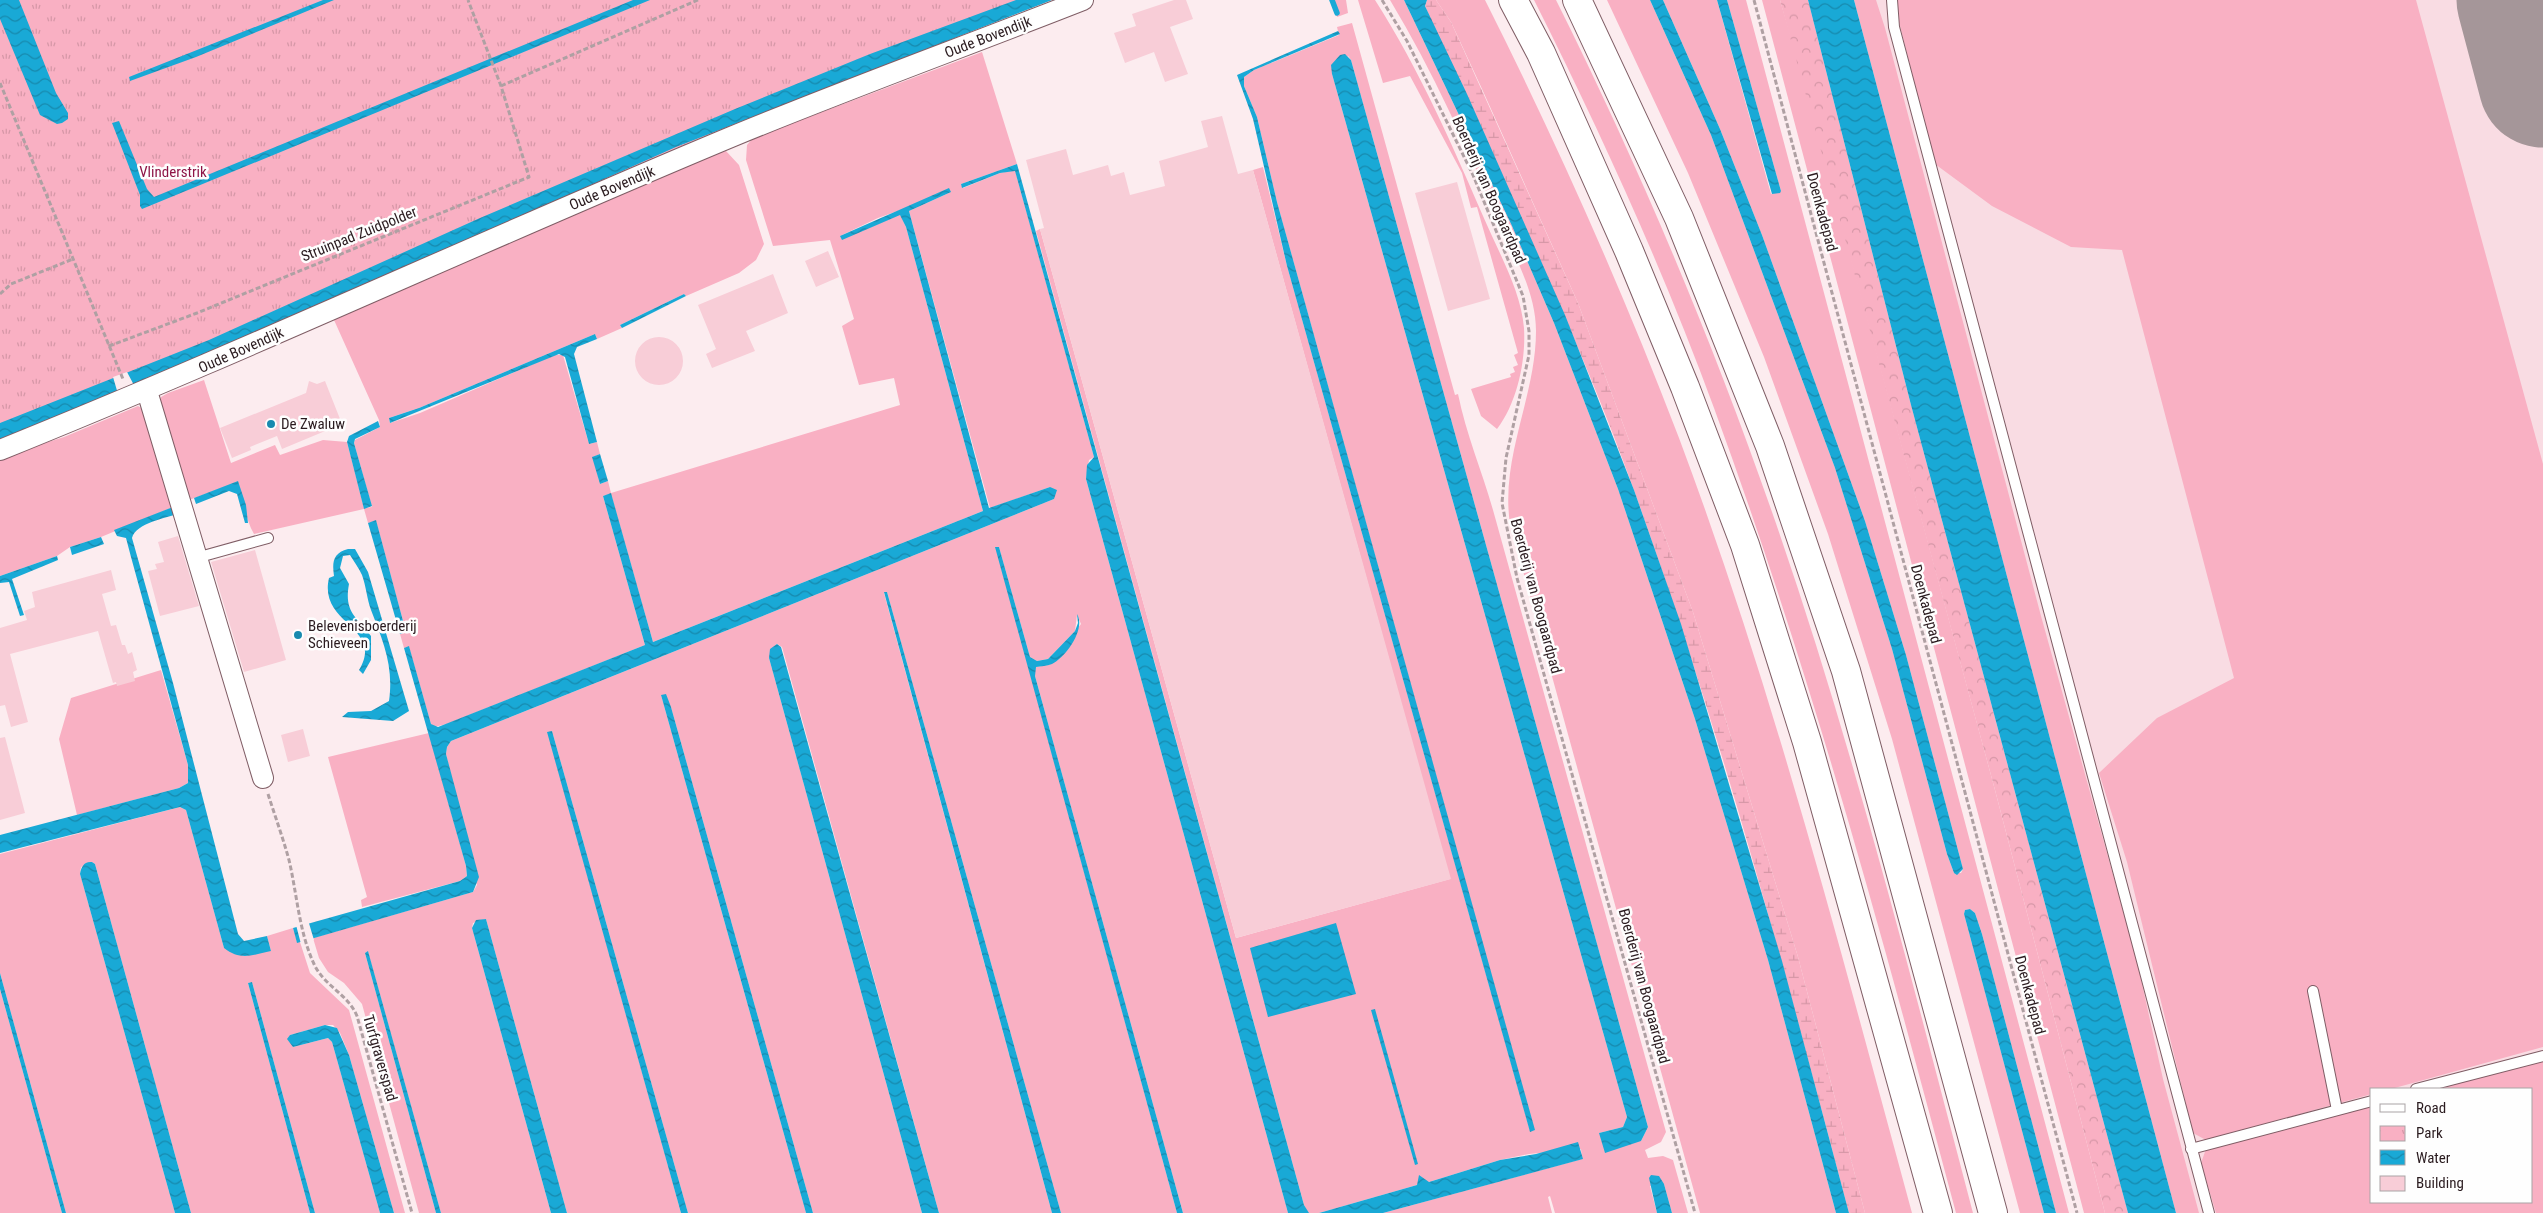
<svg xmlns="http://www.w3.org/2000/svg" width="2543" height="1213" font-family="'Roboto Condensed',sans-serif">
  <style>
    .built { fill: #f9dce3; fill-rule: evenodd }
    .grass { fill: #f9b0c3; fill-rule: evenodd }
    .forest { fill: url(#forest-crowns) }
    .wetland { fill: url(#wetland-marsh) }
    .park { fill: url(#park-tufts) }
    .water { fill: url(#water-waves) }
    .pier { fill: #fcecef }
    .lines { fill: none; stroke-linecap: round; stroke-linejoin: round }
    .stream { stroke: #19a9d6; stroke-width: 5.5 }
    .runway { stroke: #a59699; stroke-width: 129 }
    .building { fill: #f8cdd7 }
    .lane-casing { stroke: #7f5d65; stroke-width: 12 }
    .street-casing { stroke: #7f5d65; stroke-width: 22 }
    .highway-casing { stroke: #7f5d65; stroke-width: 30 }
    .path { stroke: #afa0a3; stroke-width: 3; stroke-dasharray: 5 2.5; stroke-linecap: butt }
    .lane { stroke: #fff; stroke-width: 10 }
    .street { stroke: #fff; stroke-width: 20 }
    .highway { stroke: #fff; stroke-width: 28 }
    .poi-dot { fill: #188aaf; stroke: #fefefe; stroke-width: 2 }
    .labels { text-anchor: middle; dominant-baseline: central; stroke-width: 5; stroke-linejoin: round; paint-order: stroke }
    .street-label { font-size: 15px; fill: #2a1b1f; stroke: #fefefe }
    .park-label { font-size: 15px; fill: #8e1547; stroke: #fefefe }
    .poi-label { font-size: 15px; fill: #2a1b1f; stroke: #fefefe; text-anchor: start }
  </style>
  <defs>
    <pattern id="forest-crowns" width="20" height="18" patternUnits="userSpaceOnUse" patternTransform="scale(1.25)"><rect width="20" height="18" fill="#f9b0c3"/><path d="M2 6a3 3 0 1 1 6 0M12 15a3 3 0 1 1 6 0" fill="none" stroke="#d697a7"/></pattern>
    <pattern id="wetland-marsh" width="20" height="14" patternUnits="userSpaceOnUse" patternTransform="scale(1.25)"><rect width="20" height="14" fill="#f9b0c3"/><path d="M1 5h8M5 5V1M11 12h8M15 12V8" fill="none" stroke="#d697a7"/></pattern>
    <pattern id="park-tufts" width="24" height="20" patternUnits="userSpaceOnUse" patternTransform="scale(1.25)"><rect width="24" height="20" fill="#f9b0c3"/><path d="M3 7l-1-3M5 7V3M7 7l1-3M15 17l-1-3M17 17v-4M19 17l1-3" fill="none" stroke="#d697a7"/></pattern>
    <pattern id="water-waves" width="16" height="10" patternUnits="userSpaceOnUse" patternTransform="scale(1.25)"><rect width="16" height="10" fill="#19a9d6"/><path d="M0 5q4-4 8 0t8 0" fill="none" stroke="#1789ad"/></pattern>
  </defs>
  <rect width="100%" height="100%" fill="#fcecef"/>
  <path class="built" d="M1860,0H2543V1213H2184ZM2372,1089H2532V1202H2372Z"/>
  <path class="grass" d="M1334,0H1346L1348,13L1337,17Z
    M1358,0H1375C1420,70 1454,149 1487,225C1501,257 1521,292 1524,328C1526,361 1517,403 1497,429L1481,416L1471,389L1511,377L1510,374L1515,372L1513,367L1518,365L1514,355L1518,353L1477,207L1471,208L1462,173L1410,76L1383,83Z
    M1390,0H1404L1512,226L1554,323L1618,489L1695,719L1768,960L1836,1213H1700L1510,524C1500,457 1536,397 1536,331C1536,293 1515,257 1500,224C1467,148 1433,71 1390,0Z
    M1436,0H1485C1557,143 1622,289 1679,438C1774,691 1841,953 1912,1213H1865L1798,957L1693,612L1578,303L1482,89L1451,22Z
    M1534,0H1556C1639,166 1711,337 1772,512C1852,741 1911,978 1973,1213H1956C1884,942 1811,672 1714,408C1663,269 1601,133 1534,0Z
    M1607,0H1650L1711,135L1835,468L1892,649L1947,854L1954,873H1961L1963,869L1906,655L1865,521L1762,235L1720,129L1663,0H1717L1771,194L1781,191L1727,0H1746L2069,1213H2056L1982,934L1975,913L1970,909L1965,910L1964,914L2044,1213H2020L1892,739L1828,534L1764,357L1688,173Z
    M1762,0H1780L1793,44L1995,790L2105,1213H2084Z
    M1854,0H1876L1885,28L2041,616L2137,961L2163,1079L2199,1213H2176Z
    M1896,0H2416L2543,464V1047L2391,1089H2372V1094L2206,1140L2193,1133L2127,862L2099,773L2157,718L2234,678L2122,250L2071,247L1992,206L1935,164L1899,22Z
    M1352,23L1455,395L1458,394C1466,434 1482,471 1493,510L1666,1132L1661,1142L1645,1150L1648,1158L1663,1156L1673,1160L1688,1213H1672L1664,1184L1650,1186L1657,1213H1555L1550,1196L1548,1197L1552,1213H1383L1582,1159L1581,1149L1529,1154L1500,1160L1429,1182L1419,1180L1417,1185L1319,1213H1308L1304,1205L1036,231L1040,229L1236,938L1450,879L1253,170L1263,167L1287,266L1530,1131L1534,1130L1277,202L1257,117L1244,86V77L1254,70L1339,35L1337,27ZM1348,56L1351,60L1648,1127L1641,1141L1599,1133L1623,1127L1627,1117L1332,74Z
    M982,52L1017,164L961,184L963,188L1000,173L1015,170L1094,457L1089,460L1086,479L1288,1213H1183L1035,676V667L1049,665L1081,624L1077,615L1075,631L1048,659L1037,661L1030,657L999,547L996,548L1177,1213H1061L887,592L884,593L1052,1213H939L782,647L777,644L769,658L922,1213H813L671,707L661,695L806,1213H688L552,731L548,733L681,1213H567L486,919L473,923L472,928L551,1213H441L368,952L365,953L436,1213H419L362,1004L344,983L328,972L319,958L313,938L473,892L477,885L446,754L447,747L451,741L1054,499L1050,487L990,508L909,211L951,192L878,218L840,236L871,227L900,214L906,227L983,511L653,642L611,494L603,496L645,645L447,724L434,727L431,724L409,647L404,648L400,634L406,632L376,521L368,523L364,509L254,534C245,519 244,499 238,482L189,500L159,406L161,397L168,393L204,380L231,463L275,445L280,455L323,440L347,442L364,508L372,507L354,443L355,440L380,427L379,420L334,320L521,235L718,152L726,151L739,165L764,244L756,260L739,273L686,296L684,294L620,325L622,328L597,339L595,334L419,408L389,418L390,423L420,413L554,355H563L589,444L597,442L600,454L593,457L600,484L608,481L611,493L900,405L894,378L859,385L842,326L854,319L830,240L773,246L746,160L747,145L753,138Z
    M138,406L145,410L178,505L101,537L70,547L57,556L0,576V457L64,437Z
    M161,670L188,765V783L179,788L77,815L59,739L71,698Z
    M429,733L466,866L467,876L460,881L362,907L361,900L367,897L328,757Z
    M180,807L186,810L224,948L271,951L267,936L293,928L297,942H300L310,973L349,1010L405,1213H394L349,1055L340,1033L333,1025H325L290,1035L293,1047L328,1038L332,1042L380,1213H315L252,982L248,983L310,1213H191L95,864L92,862L81,867L80,874L175,1213H66L0,973V854Z
    M0,989L62,1213H0Z
    M2543,1060V1213H2216L2201,1163L2206,1149L2372,1105V1202H2532V1089H2432Z"/>
  <path class="forest" d="M1780,0H1808L1911,405L2128,1213H2105L1995,790Z"/>
  <path class="wetland" d="M1427,0H1436L1451,22L1578,303L1693,612L1798,957L1865,1213H1849C1785,971 1720,729 1635,493C1578,335 1505,183 1435,30L1425,6Z"/>
  <path class="park" d="M0,0H1047L0,428Z"/>
  <path class="water" d="M0,0H19L56,93L68,113V119L62,123L57,124L40,115L0,19Z
    M323,0H334L196,57L130,81L129,77Z
    M633,0H650L142,209L140,206V195L112,123L119,121L147,189L154,197Z
    M1016,0H1052L676,147L214,353L0,439V423L209,340L480,218L735,109L870,54Z
    M1404,0H1427L1425,6L1467,94L1565,315L1634,490L1681,624L1782,961L1849,1213H1836L1768,960L1695,719L1618,489L1554,323L1512,226Z
    M1650,0H1663L1720,129L1762,235L1865,521L1906,655L1963,869L1957,875L1954,873L1947,854L1892,649L1835,468L1711,135Z
    M1717,0H1727L1781,191L1780,193L1772,194Z
    M1808,0H1854L2176,1213H2128L1911,405Z
    M1338,31L1340,34L1254,70L1244,77V86L1257,117L1277,202L1535,1130L1530,1132L1287,266L1253,119L1237,75Z
    M1345,54L1351,60L1648,1127L1641,1141L1605,1153L1599,1133L1623,1127L1627,1117L1332,74L1331,65L1340,55Z
    M1017,164L1304,1205L1309,1213H1288L1086,479L1087,465L1094,457L1015,171L1000,173L962,188L961,184Z
    M949,188L951,192L909,211L989,508L1050,487L1057,490L1054,499L451,741L447,747L446,754L479,877L473,892L297,943L293,928L460,881L467,876L466,866L404,648L409,646L431,724L438,727L645,645L603,496L611,493L653,642L983,511L906,227L900,215L842,240L840,236Z
    M684,294L686,296L622,328L620,325Z
    M595,334L597,339L577,347L574,354L597,442L589,444L565,357L559,354L390,423L389,418L419,408Z
    M378,421L380,427L355,439L354,443L372,506L364,509L347,442L349,436Z
    M600,454L608,481L600,484L592,457Z
    M238,481L246,505L248,523H245L237,494L229,491L196,504L194,498Z
    M178,505L180,513C166,518 136,523 132,538L173,683L238,934L244,941L267,936L271,951C253,955 240,961 224,948L186,810L180,807L0,853V835L179,788L188,783V765L131,557L126,538L117,536L114,530Z
    M376,520L406,632L400,634L368,523Z
    M101,537L104,544L72,555L70,547Z
    M995,547H999L1030,657L1037,661L1048,659L1075,631L1078,623L1077,614C1086,629 1066,657 1052,664C1047,666 1041,666 1036,667L1035,676L1183,1213H1177Z
    M348,549H355L368,572L409,711L393,721L342,717L348,712L371,711L389,701C394,666 383,641 371,610C367,599 366,586 362,575C359,568 354,562 350,555L343,556L340,568L349,584C344,611 355,616 371,636V660L363,674L359,670C385,627 318,625 329,578L334,576C332,562 333,553 348,549Z
    M57,556L58,560L12,579L24,615L20,616L9,582L0,583V586V576Z
    M884,592H887L1061,1213H1052Z
    M777,644L781,647L939,1213H922L769,658L770,649Z
    M666,694L671,707L813,1213H806L661,695Z
    M552,731L688,1213H681L547,732Z
    M92,862L95,864L191,1213H175L80,874C81,867 84,861 92,862Z
    M1970,909L1975,913L1982,934L2056,1213H2044L1964,914L1965,910Z
    M486,919L567,1213H551L472,928L476,920Z
    M1336,923L1356,994L1268,1017L1250,948Z
    M368,951L441,1213H436L365,953Z
    M0,973L66,1213H62L0,989Z
    M252,982L315,1213H310L248,983Z
    M1375,1009L1418,1164L1415,1165L1371,1010Z
    M325,1025L337,1028L349,1055L394,1213H380L332,1042L328,1038L293,1047L287,1039L290,1035Z
    M1578,1142L1583,1159L1383,1213H1319L1417,1185L1419,1175L1429,1182L1500,1160L1536,1154Z
    M1651,1175L1659,1176L1664,1184L1672,1213H1657L1649,1178Z"/>
  <path class="pier" d="M127,372L135,387L118,394L113,377Z
    M308,920L314,940L301,944L296,925Z"/>
  <g class="lines">
    <path class="stream" d="M1332,0L1337,13"/>
    <path class="runway" d="M2521,0L2543,83"/>
  </g>
  <path class="building" d="M1174,0H1186L1193,19L1170,27L1188,74L1165,82L1154,52L1125,63L1114,33L1136,26L1132,14Z
    M1222,116L1238,174L1253,170L1451,879L1236,938L1040,229L1044,228L1026,160L1066,149L1073,175L1108,165L1111,176L1124,172L1130,195L1165,186L1159,161L1208,147L1201,121Z
    M1457,182L1490,299L1448,311L1415,193Z
    M828,251L839,277L816,287L805,261Z
    M773,274L788,313L746,331L755,351L712,368L706,354L716,349L698,305Z
    M635 361a24 24 0 1 1 48 0a24 24 0 1 1-48 0Z
    M309,381L317,384L325,381L342,424L282,449L277,436L250,447L251,450L232,458L220,428L306,393Z
    M178,536L199,606L160,616L148,571L157,569L155,564L164,562L158,542Z
    M255,550L286,660L244,672L211,562Z
    M111,570L116,590L102,594L111,626L116,625L122,645H125L128,654L132,652L137,670L133,672L135,681L117,686L116,682L113,683L98,631L10,654L28,722L11,727L5,705L0,706V628L27,620L24,611L35,607L32,592Z
    M303,729L310,756L288,762L281,735Z
    M5,737L25,813L0,820V738Z"/>
  <g class="lines">
    <g class="lane-casing">
      <path id="lane" d="M1892,0L1894,27L2209,1213
        M196,558L268,538
        M2313,991L2337,1110
        M2416,1089L2543,1056
        M2191,1149L2372,1101"/>
    </g>
    <g class="street-casing">
      <path id="street" d="M147,391L263,778
        M0,450C246,351 486,239 731,137C847,89 966,46 1083,0"/>
    </g>
    <g class="highway-casing">
      <path id="highway" d="M1513,0L1541,53L1629,251L1685,387L1745,545L1807,742L1938,1213
        M1577,0L1679,218L1770,446L1846,671L1993,1213"/>
    </g>
    <path class="path" d="M1382,0L1407,41L1473,175L1523,296L1529,331V355L1506,458L1502,503L1517,578L1695,1213
      M1754,0L2077,1213
      M0,83L123,379
      M501,86L698,0
      M0,294L11,284L73,259
      M109,346L197,313L529,177L501,86L468,0
      M268,794C275,816 283,838 289,860C297,894 299,932 314,964C324,986 348,994 357,1016L412,1213"/>
    <use href="#lane" class="lane"/>
    <use href="#street" class="street"/>
    <use href="#highway" class="highway"/>
  </g>
  <g class="poi-dot">
    <circle cx="271" cy="424" r="5"/>
    <circle cx="298" cy="635" r="5"/>
  </g>
  <g class="labels">
    <g class="street-label">
      <text transform="translate(988 37) rotate(-21)">Oude Bovendijk</text>
      <text transform="translate(612 188) rotate(-23)">Oude Bovendijk</text>
      <text transform="translate(1489 190) rotate(66)">Boerderij van Boogaardpad</text>
      <text transform="translate(1822 212) rotate(75)">Doenkadepad</text>
      <text transform="translate(359 234) rotate(-22)">Struinpad Zuidpolder</text>
      <text transform="translate(241 350) rotate(-24)">Oude Bovendijk</text>
      <text transform="translate(1536 596) rotate(75)">Boerderij van Boogaardpad</text>
      <text transform="translate(1926 604) rotate(75)">Doenkadepad</text>
      <text transform="translate(1644 986) rotate(75)">Boerderij van Boogaardpad</text>
      <text transform="translate(2030 995) rotate(75)">Doenkadepad</text>
      <text transform="translate(380 1058) rotate(74)">Turfgraverspad</text>
    </g>
    <g class="park-label">
      <text x="173" y="172">Vlinderstrik</text>
    </g>
    <g class="poi-label">
      <text x="281" y="424">De Zwaluw</text>
      <text x="308" y="626">Belevenisboerderij<tspan x="308" dy="17">Schieveen</tspan></text>
    </g>
  </g>
  <rect x="2370" y="1088" width="162" height="115" fill="#fefefe" stroke="#a9a3a5"/>
  <rect x="2380" y="1104" width="25" height="8" fill="#ffffff" stroke="#a9a3a5"/>
  <text x="2416" y="1113" font-size="15" fill="#2a1b1f">Road</text>
  <rect x="2380" y="1126" width="25" height="15" fill="url(#park-tufts)" stroke="#a9a3a5"/>
  <text x="2416" y="1138" font-size="15" fill="#2a1b1f">Park</text>
  <rect x="2380" y="1150" width="25" height="15" fill="url(#water-waves)" stroke="#a9a3a5"/>
  <text x="2416" y="1163" font-size="15" fill="#2a1b1f">Water</text>
  <rect x="2380" y="1176" width="25" height="15" fill="#f8cdd7" stroke="#a9a3a5"/>
  <text x="2416" y="1188" font-size="15" fill="#2a1b1f">Building</text>
</svg>
